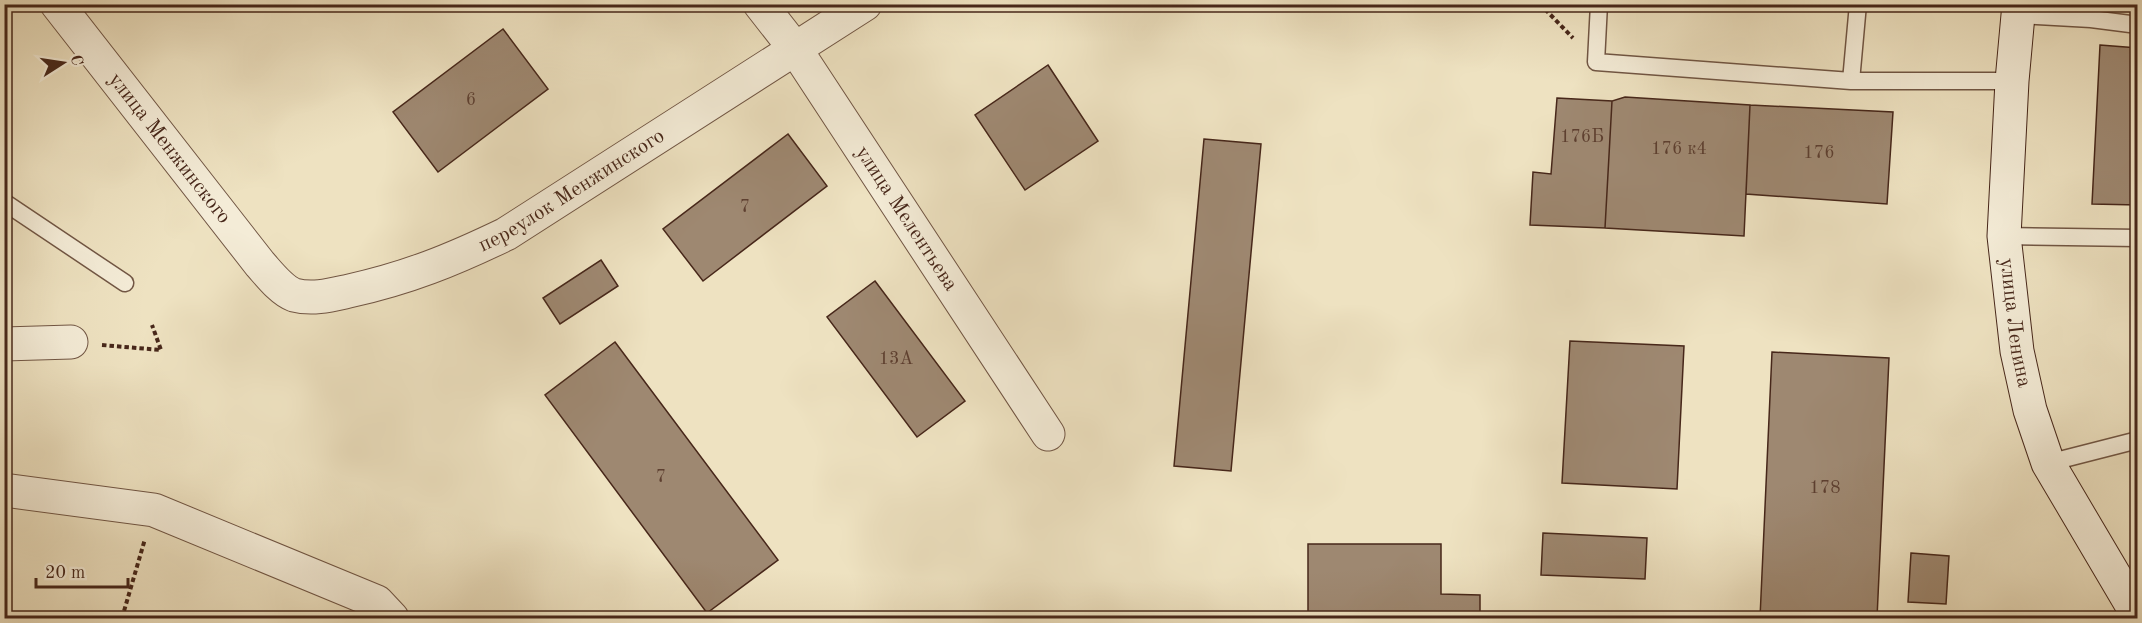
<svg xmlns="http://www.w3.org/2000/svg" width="2142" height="623" font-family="'Old Standard TT',serif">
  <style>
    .building { fill: #9e8871; stroke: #47271a; stroke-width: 1.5 }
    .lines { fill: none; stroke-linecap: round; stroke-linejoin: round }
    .lane-casing { stroke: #715644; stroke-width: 19 }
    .street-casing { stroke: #715644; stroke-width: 35 }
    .secondary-casing { stroke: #47271a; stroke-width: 35 }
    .path { stroke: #47271a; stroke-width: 4; stroke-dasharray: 4.5 3; stroke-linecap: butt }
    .lane { stroke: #f4ecd7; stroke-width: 16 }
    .street { stroke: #f4ecd7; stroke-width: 33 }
    .secondary { stroke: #f4ecd7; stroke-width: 33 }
    .labels { text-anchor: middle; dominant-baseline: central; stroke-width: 6; stroke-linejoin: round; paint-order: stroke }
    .number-label { font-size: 18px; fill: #5d3f30 }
    .street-label { font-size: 21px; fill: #47271a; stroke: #f4ecd7 }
  </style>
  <rect width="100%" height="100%" fill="#eee2c1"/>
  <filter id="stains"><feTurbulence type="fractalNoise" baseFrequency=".00333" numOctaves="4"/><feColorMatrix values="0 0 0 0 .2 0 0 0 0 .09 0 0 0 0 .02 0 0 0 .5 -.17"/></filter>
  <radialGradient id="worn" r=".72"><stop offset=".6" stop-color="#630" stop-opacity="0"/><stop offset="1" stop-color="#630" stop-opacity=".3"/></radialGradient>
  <path class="building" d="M503,29L548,89L438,172L393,112Z
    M2100,45L2138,48V205L2092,204Z
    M1048,65L1098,141L1025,190L975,115Z
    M1625,97L1750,105L1744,236L1605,228L1612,101Z
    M1557,98L1612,101L1605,228L1530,225L1533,172L1551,174Z
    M1750,105L1893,112L1887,204L1746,194Z
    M788,134L827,186L703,281L663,229Z
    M1204,139L1261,144L1231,471L1174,466Z
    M2132,256H2138V409H2137Z
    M601,260L618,286L560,324L543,298Z
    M875,281L965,401L917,437L827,317Z
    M1570,341L1684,346L1677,489L1562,483Z
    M615,342L778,560L707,613L545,395Z
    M1772,352L1889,358L1877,618H1760Z
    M1543,533L1647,538L1645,579L1541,575Z
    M1308,544H1441V594L1480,595V618H1308Z
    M1911,553L1949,556L1946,604L1908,602Z"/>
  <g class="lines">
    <g class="lane-casing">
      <path id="lane" d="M1599,4L1596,62L1851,81
        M1858,4L1851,81H2012
        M2018,15L2091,19L2138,25
        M4,202L125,283
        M2004,236L2138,238
        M2048,463L2138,440"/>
    </g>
    <g class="street-casing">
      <g id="street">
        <path id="s1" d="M57,4L260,264C269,274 281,290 294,295C313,300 331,295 349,291C408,278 452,260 506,234L865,4"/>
        <path id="s2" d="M760,4L796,50L1048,434"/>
        <path d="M4,344L71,342"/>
        <path d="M4,490L154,510L377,602L392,618"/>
      </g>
    </g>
    <g class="secondary-casing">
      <g id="secondary">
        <path id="s3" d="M2019,4L2012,81L2004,236L2017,351L2030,410L2048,463L2133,607L2138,612"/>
      </g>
    </g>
    <path class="path" d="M1540,4L1573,38
      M102,345L161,350L152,325
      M122,618L145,539"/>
    <use href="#lane" class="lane"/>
    <use href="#street" class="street"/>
    <use href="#secondary" class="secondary"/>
  </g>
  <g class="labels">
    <g class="number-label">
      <text x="471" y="100">6</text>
      <text x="1582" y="137">176Б</text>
      <text x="1679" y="149">176 к4</text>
      <text x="1819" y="153">176</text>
      <text x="745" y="207">7</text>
      <text x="896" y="359">13А</text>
      <text x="661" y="477">7</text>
      <text x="1825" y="488">178</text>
    </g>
    <g class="street-label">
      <text stroke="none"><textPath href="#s1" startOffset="183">улица Менжинского</textPath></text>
      <text stroke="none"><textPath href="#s1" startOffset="678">переулок Менжинского</textPath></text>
      <text stroke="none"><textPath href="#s2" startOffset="260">улица Мелентьева</textPath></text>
      <text stroke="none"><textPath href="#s3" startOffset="320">улица Ленина</textPath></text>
    </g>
  </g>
  <rect width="2142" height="623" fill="none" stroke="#eee2c1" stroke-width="24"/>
  <rect x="6" y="6" width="2130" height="611" fill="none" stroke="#47271a" stroke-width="3"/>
  <rect x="12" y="12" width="2118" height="599" fill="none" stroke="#47271a" stroke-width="1.5"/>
  <g transform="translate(63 63) rotate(78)" stroke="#f4ecd7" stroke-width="4.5" paint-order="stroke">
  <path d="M0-4.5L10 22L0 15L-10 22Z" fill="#47271a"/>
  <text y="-9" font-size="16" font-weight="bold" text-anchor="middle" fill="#47271a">С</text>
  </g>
  <path d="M36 578v9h92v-9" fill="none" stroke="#47271a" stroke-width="3"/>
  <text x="45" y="578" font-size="18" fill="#47271a" stroke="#f4ecd7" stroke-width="4.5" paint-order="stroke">20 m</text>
  <rect width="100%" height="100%" filter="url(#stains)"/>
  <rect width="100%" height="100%" fill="url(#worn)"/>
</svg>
